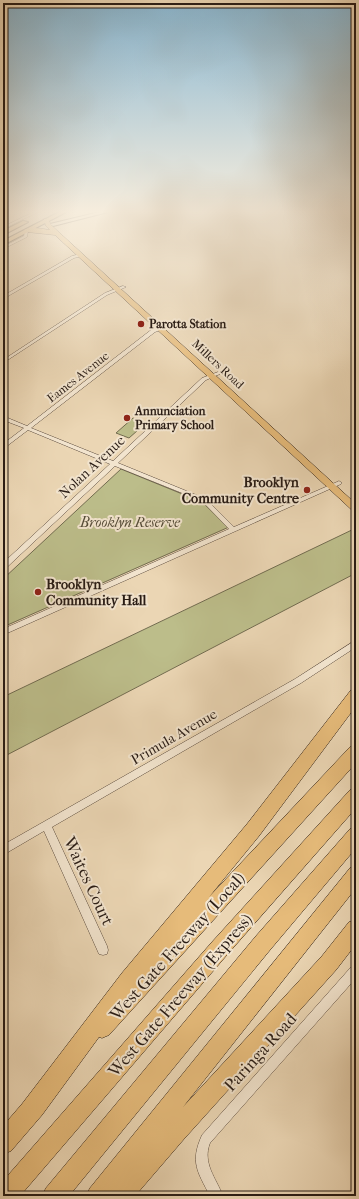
<svg xmlns="http://www.w3.org/2000/svg" width="359" height="1199" font-family="'IM FELL French Canon',serif">
  <style>
    .green { fill: #bcbd8a; stroke: #726c50 }
    .lines { fill: none; stroke-linecap: round; stroke-linejoin: round }
    .minor-casing { stroke: #5a4a3d; stroke-width: 1 }
    .secondary-casing { stroke: #291c15; stroke-width: 2 }
    .primary-casing { stroke: #291c15; stroke-width: 1 }
    .trunk-casing { stroke: #291c15; stroke-width: 2 }
    .motorway-casing { stroke: #291c15; stroke-width: 1 }
    .minor { fill: #f2e4ce; fill-rule: evenodd }
    .secondary { fill: #f2e4ce; fill-rule: evenodd }
    .primary { fill: #e6bb7a; fill-rule: evenodd }
    .trunk { fill: #e6bb7a; fill-rule: evenodd }
    .motorway { fill: #e6bb7a; fill-rule: evenodd }
    .poi-dot { fill: #8f2418; stroke: #f2e4ce; stroke-width: 1.5 }
    .labels { text-anchor: middle; dominant-baseline: central; stroke-width: 4; stroke-linejoin: round; paint-order: stroke }
    .far-poi-label { font-size: 12px; font-weight: bold; fill: #291c15; stroke: #f2e4ce; text-anchor: start }
    .far-street-label { font-size: 12px; fill: #291c15; stroke: #f2e4ce }
    .street-label { font-size: 14px; fill: #291c15; stroke: #f2e4ce }
    .poi-label { font-size: 14px; font-weight: bold; fill: #291c15; stroke: #f2e4ce; text-anchor: end }
    .park-label { font-size: 14px; font-style: italic; fill: #554c38; stroke: #f2e4ce }
    .near-street-label { font-size: 17px; fill: #291c15; stroke: #f2e4ce }
  </style>
  <rect width="100%" height="100%" fill="#ebd6b4"/>
  <filter id="stains"><feTurbulence type="fractalNoise" baseFrequency=".005" numOctaves="4"/><feColorMatrix values="0 0 0 0 .2 0 0 0 0 .09 0 0 0 0 .02 0 0 0 .5 -.17"/></filter>
  <radialGradient id="worn" r=".72"><stop offset=".6" stop-color="#630" stop-opacity="0"/><stop offset="1" stop-color="#630" stop-opacity=".3"/></radialGradient>
  <path class="green" d="M133,418L146,423L129,438L116,433Z
    M121,469L202,502L229,527L3,627V579Z
    M356,528V573L3,757V697Z"/>
  <g class="lines">
    <g class="minor-casing">
      <path id="minor" d="M38,210H42L3,229V227Z
        M25,230L28,231L27,237L3,249V247L24,236Z
        M81,254H82V256L74,258L3,299V296L72,256Z
        M123,286L126,287L107,295L3,363V360L105,293Z
        M167,325H169V327L155,332L31,428L113,461L202,378L218,372H220V374L206,380L118,463L206,499L234,527L337,482L339,481L342,483L341,484L3,635V629L229,529L202,501L115,466L5,569H3V563L110,464L28,430L3,449V444L24,428L3,420V416L27,426L151,330Z
        M356,640V647L301,683L52,827L107,946L108,950L107,954L103,955L99,954L44,831L3,855V845L295,679Z
        M356,965V978L210,1143C202,1163 216,1178 223,1196H210C197,1171 190,1162 202,1135L352,966Z"/>
    </g>
    <g class="secondary-casing">
      <path id="secondary" d="M108,210H116L53,226L50,224Z"/>
    </g>
    <g class="primary-casing">
      <path id="primary" d="M44,219H48L51,225L356,504V512L353,511L55,235L27,232L24,230C31,226 43,229 50,230L46,226Z"/>
    </g>
    <g class="trunk-casing">
      <path id="trunk" d="M63,210H70L3,245V241Z
        M23,221L28,222L3,235V231Z"/>
    </g>
    <g class="motorway-casing">
      <path id="motorway" d="M356,689V706L259,836L209,897L350,747L356,745V763L109,1035L102,1038L99,1037L42,1115L11,1151L3,1154V1126L22,1104L122,973L247,824L351,690Z
        M356,788V808L226,956L20,1196H3V1181L212,942L350,790Z
        M356,826V848L270,950L69,1196H42L46,1188L256,936L350,829Z
        M356,865V888L183,1107L322,956L349,922L356,920V944L336,970L184,1139L135,1196H86L90,1188L350,868Z"/>
    </g>
    <use href="#minor" class="minor"/>
    <use href="#secondary" class="secondary"/>
    <use href="#primary" class="primary"/>
    <use href="#trunk" class="trunk"/>
    <use href="#motorway" class="motorway"/>
  </g>
  <linearGradient id="sky" x2="0" y2="1"><stop stop-color="#88b6d1"/><stop offset="0.56" stop-color="#f6eddd"/><stop offset="1" stop-color="#f6eddd" stop-opacity="0"/></linearGradient>
  <rect width="359" height="378" fill="url(#sky)"/>
  <g class="poi-dot">
    <circle cx="141" cy="324" r="4"/>
    <circle cx="127" cy="418" r="4"/>
    <circle cx="307" cy="490" r="4"/>
    <circle cx="38" cy="592" r="4"/>
  </g>
  <g class="labels">
    <g class="far-poi-label">
      <text x="149" y="324">Parotta Station</text>
      <text x="135" y="411">Annunciation<tspan x="135" dy="14">Primary School</tspan></text>
    </g>
    <g class="far-street-label">
      <text transform="translate(218 364) rotate(43)">Millers Road</text>
      <text transform="translate(78 377) rotate(-38)">Eames Avenue</text>
    </g>
    <g class="street-label">
      <text transform="translate(92 467) rotate(-43)">Nolan Avenue</text>
      <text transform="translate(174 737) rotate(-30)">Primula Avenue</text>
    </g>
    <g class="poi-label">
      <text x="299" y="482">Brooklyn<tspan x="299" dy="16">Community Centre</tspan></text>
      <text x="46" y="584" text-anchor="start">Brooklyn<tspan x="46" dy="16">Community Hall</tspan></text>
    </g>
    <g class="park-label">
      <text x="130" y="522">Brooklyn Reserve</text>
    </g>
    <g class="near-street-label">
      <text transform="translate(89 881) rotate(65)">Waites Court</text>
      <text transform="translate(177 946) rotate(-48)">West Gate Freeway (Local)</text>
      <text transform="translate(180 995) rotate(-49)">West Gate Freeway (Express)</text>
      <text transform="translate(260 1052) rotate(-48)">Paringa Road</text>
    </g>
  </g>
  <rect width="359" height="1199" fill="none" stroke="#ebd6b4" stroke-width="16"/>
  <rect x="4" y="4" width="351" height="1191" fill="none" stroke="#291c15" stroke-width="2"/>
  <rect x="8" y="8" width="343" height="1183" fill="none" stroke="#291c15"/>
  <rect width="100%" height="100%" filter="url(#stains)"/>
  <rect width="100%" height="100%" fill="url(#worn)"/>
</svg>
